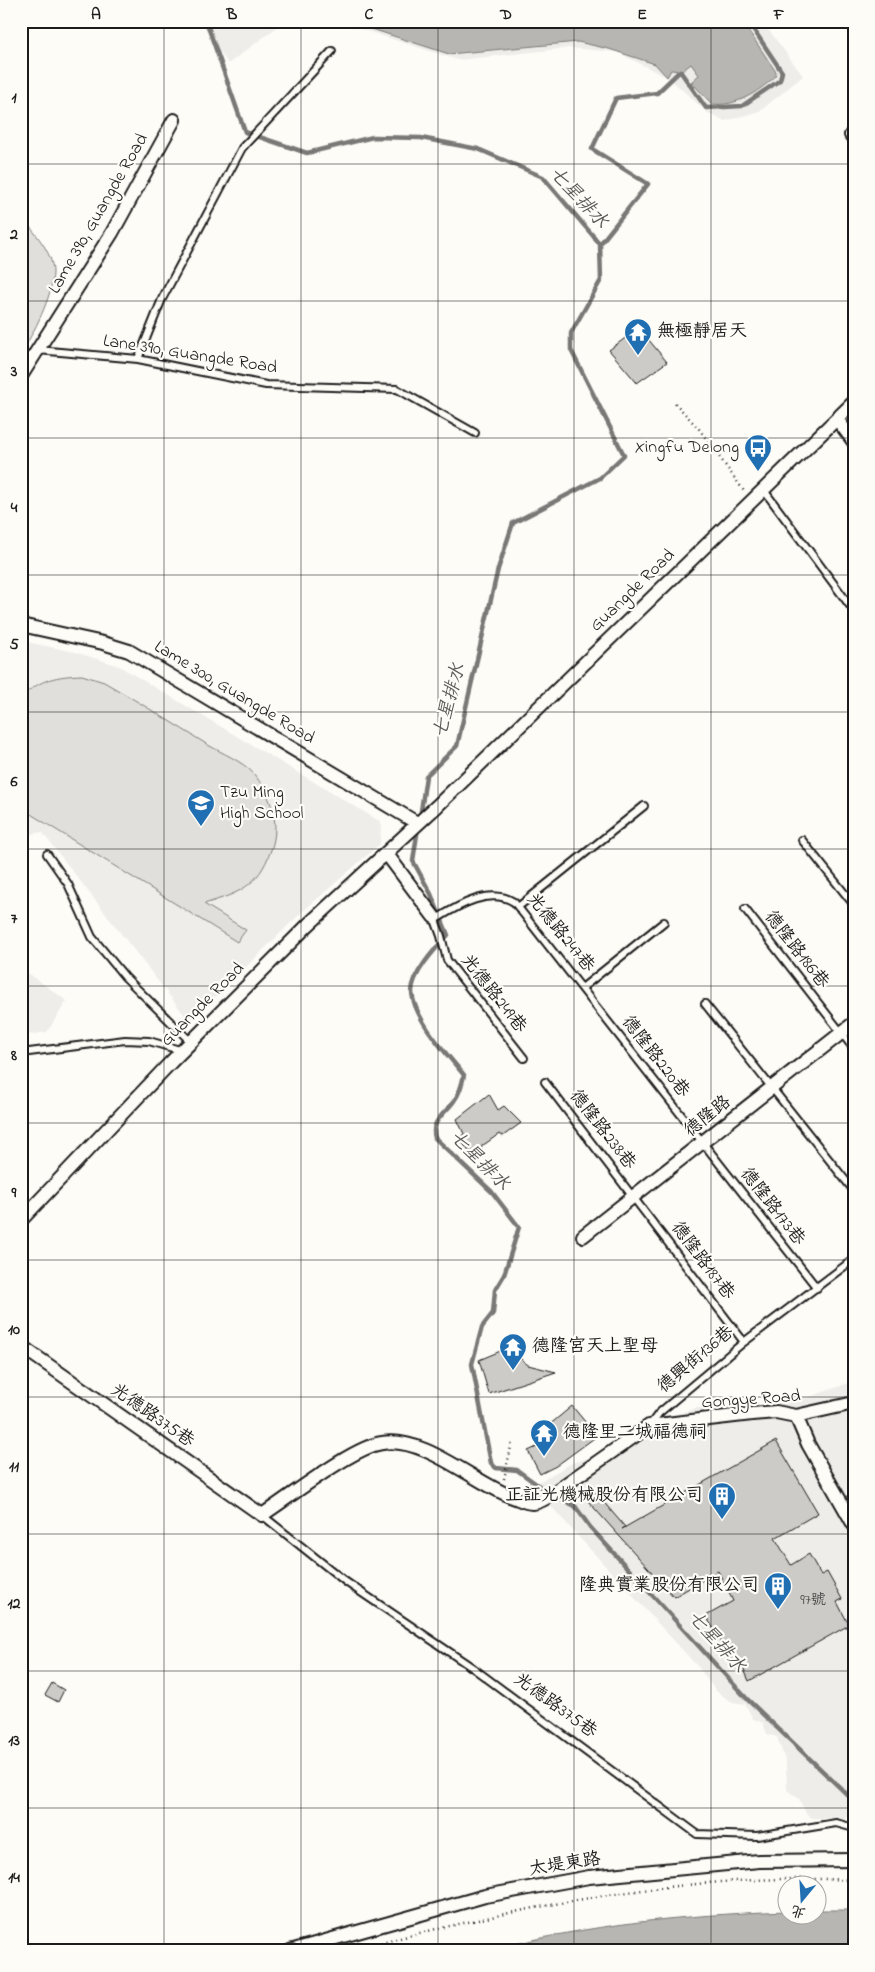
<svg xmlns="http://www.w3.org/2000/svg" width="875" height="1972" font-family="'Indie Flower','LXGW WenKai TC',sans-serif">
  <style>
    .built { fill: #eeede9 }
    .green { fill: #e0dfdb; stroke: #7e7e7c }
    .water { fill: #b7b6b2; stroke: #797876 }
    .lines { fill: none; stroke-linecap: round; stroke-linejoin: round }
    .stream { stroke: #797876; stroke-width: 4.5 }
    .building { fill: #cccbc8; stroke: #1c1c1c }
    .lane-casing { stroke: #1c1c1c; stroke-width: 10 }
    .street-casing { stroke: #1c1c1c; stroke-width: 16 }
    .path { stroke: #1c1c1c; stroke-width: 2.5; stroke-dasharray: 1 4; stroke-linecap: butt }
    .lane { stroke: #fdfcf7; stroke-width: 6 }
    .street { stroke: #fdfcf7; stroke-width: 12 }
    .grid { fill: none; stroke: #1c1c1c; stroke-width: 1; stroke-opacity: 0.55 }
    .labels { text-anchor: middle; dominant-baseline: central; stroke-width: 4.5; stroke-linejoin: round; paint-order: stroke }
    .number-label { font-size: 15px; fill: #484847 }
    .street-label { font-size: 18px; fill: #1c1c1c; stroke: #fdfcf7 }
    .poi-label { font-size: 18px; fill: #1c1c1c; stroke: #fdfcf7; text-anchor: start }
    .water-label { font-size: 19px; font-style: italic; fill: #5a5a58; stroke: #fdfcf7 }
    .neatline { fill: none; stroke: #1c1c1c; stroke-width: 2 }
    .grid-label { font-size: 16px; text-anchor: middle; font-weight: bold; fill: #1c1c1c }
  </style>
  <rect width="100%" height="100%" fill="#fdfcf7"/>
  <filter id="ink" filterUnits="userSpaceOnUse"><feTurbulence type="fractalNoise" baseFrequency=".02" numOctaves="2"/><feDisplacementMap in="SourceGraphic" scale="10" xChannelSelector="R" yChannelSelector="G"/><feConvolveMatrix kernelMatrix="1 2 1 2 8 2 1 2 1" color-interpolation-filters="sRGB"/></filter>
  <g filter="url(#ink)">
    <path class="built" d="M201,21H285L228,64Z
      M335,21H762L803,76L760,111L725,121L708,113L670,79L617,52L569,48L458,60Z
      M21,641L75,652L119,666L381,822L380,844L302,912L190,1022L42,832L21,836Z
      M21,968L67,1001L47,1032L21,1036Z
      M854,1381V1817L843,1819L812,1818L806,1813L799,1799L787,1790L786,1763L777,1737L767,1734L763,1723L753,1719L745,1704L732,1702L716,1691L699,1668L535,1489L537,1483L572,1463L613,1451L671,1416L696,1408L757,1404L759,1405L813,1396Z"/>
    <path class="green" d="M21,216C33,231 53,252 53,272C53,297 33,333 21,354Z
      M82,675L104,682C139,702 174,724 208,745C222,753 242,761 253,773C271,794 281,824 271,850C258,887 239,893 204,904L246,930L237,942L21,808V697C41,679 56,676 82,675Z"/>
    <path class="water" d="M347,21H742L776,72L775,77C757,92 737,107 712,104L691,82L699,75L691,64L682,71L671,70L667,77L655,64L609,49L578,42L449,54Z
      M818,1910H854V1951H488C587,1924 686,1915 787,1911L788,1914H818Z"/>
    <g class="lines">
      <path class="stream" d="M206,21L245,132L307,153L373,137L421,138L478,149L543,177L600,244L601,280L571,333V350L624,455L600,478L513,523L498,569L457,746L426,776L420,818
        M600,244L648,184L592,149L616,98L657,93L680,71L706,108L742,106L780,80L782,72L748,21
        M418,828L413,861L431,894L448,935C436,948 411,974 412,993C415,1020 447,1054 464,1075C462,1085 460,1093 454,1101C445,1114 430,1121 435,1138L492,1192L519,1227L504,1275L495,1290L493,1313L482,1327L472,1364L491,1463L496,1468L517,1470L546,1491L575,1506L590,1527L748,1700L854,1801"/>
    </g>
    <path class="building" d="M639,328L667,362L637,383L609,350Z
      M489,1094L498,1110L504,1106L521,1123L503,1136L499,1134L482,1146L481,1151L473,1157L459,1138L464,1134L457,1119Z
      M503,1350L515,1354L528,1365L556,1372L489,1394L479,1360Z
      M572,1406L597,1436L556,1466L540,1474L528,1451L550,1441L542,1431Z
      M776,1441L818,1513L775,1538L791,1565L809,1554L821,1575L827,1572L842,1599L837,1602L849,1625L749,1681L743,1667L738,1670L706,1616L733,1601L718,1571L674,1597L587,1500L595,1492L625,1527L622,1529Z
      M52,1683L64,1690L58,1702L45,1695Z"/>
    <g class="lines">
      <g class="lane-casing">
        <path id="lane" d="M38,350L138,359L266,385L397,389L475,433
          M138,359L162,299L242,148L332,51
          M763,489L854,611
          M802,840L854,905
          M47,854L68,884L92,937L125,977L191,1042
          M518,907L644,806
          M745,909L854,1049
          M434,917L438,918C459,905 490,887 514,902L817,1288
          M434,917L441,936L447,960L524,1058
          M582,988L664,922
          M705,1004L854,1191
          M21,1053L125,1040L149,1041L183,1051
          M545,1082L744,1342
          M650,1425L659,1413L744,1342L854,1259
          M262,1515L346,1582L473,1668L697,1834L757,1836L836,1823L854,1828"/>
      </g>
      <g class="street-casing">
        <path id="street" d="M851,135L854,133
          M21,376L112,233L174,120
          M837,419L854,442
          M21,625L103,643L129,651L417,823
          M386,853L434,917
          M21,1220L171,1062L308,925L437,806L854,402
          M583,1236L854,1023
          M21,1346L262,1515C290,1497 353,1447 382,1443C424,1436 472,1481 510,1496C517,1498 525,1503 532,1503C537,1503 541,1501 546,1498L649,1426L752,1414L776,1412L796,1416L854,1403
          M796,1416L808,1444L854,1525
          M290,1951L485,1896L589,1877L759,1861L854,1860"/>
      </g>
      <path class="path" d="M675,403L699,429L744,491
        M504,1479L512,1442
        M357,1951C398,1937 440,1928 482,1919C603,1892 729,1874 854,1880"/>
      <use href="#lane" class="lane"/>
      <use href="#street" class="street"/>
    </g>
  </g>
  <path class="grid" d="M164,21V1951M301,21V1951M438,21V1951M574,21V1951M711,21V1951M21,164H854M21,301H854M21,438H854M21,575H854M21,712H854M21,849H854M21,986H854M21,1123H854M21,1260H854M21,1397H854M21,1534H854M21,1671H854M21,1808H854"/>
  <defs>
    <g id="temple-pin" transform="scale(1.4375)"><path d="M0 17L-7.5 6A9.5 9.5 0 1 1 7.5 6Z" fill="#1f6fb2" stroke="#fdfcf7"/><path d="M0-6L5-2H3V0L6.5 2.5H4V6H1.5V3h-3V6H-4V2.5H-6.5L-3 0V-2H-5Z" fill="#fff"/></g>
    <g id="bus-pin" transform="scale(1.4375)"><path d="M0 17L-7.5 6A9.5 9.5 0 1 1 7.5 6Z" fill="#1f6fb2" stroke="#fdfcf7"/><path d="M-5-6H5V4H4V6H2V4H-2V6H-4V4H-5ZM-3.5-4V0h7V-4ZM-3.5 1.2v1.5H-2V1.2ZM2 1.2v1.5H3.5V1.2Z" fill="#fff"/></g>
    <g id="school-pin" transform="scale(1.4375)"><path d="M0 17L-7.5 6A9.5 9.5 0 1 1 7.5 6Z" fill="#1f6fb2" stroke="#fdfcf7"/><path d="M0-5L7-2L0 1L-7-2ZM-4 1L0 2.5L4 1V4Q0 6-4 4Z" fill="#fff"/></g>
    <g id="building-pin" transform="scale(1.4375)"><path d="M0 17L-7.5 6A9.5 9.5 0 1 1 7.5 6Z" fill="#1f6fb2" stroke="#fdfcf7"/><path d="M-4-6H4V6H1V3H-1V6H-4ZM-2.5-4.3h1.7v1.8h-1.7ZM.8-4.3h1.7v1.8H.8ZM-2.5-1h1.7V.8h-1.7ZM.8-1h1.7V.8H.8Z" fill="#fff"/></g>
  </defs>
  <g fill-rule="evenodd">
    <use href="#temple-pin" x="638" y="332"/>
    <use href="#bus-pin" x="758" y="448"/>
    <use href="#school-pin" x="201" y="803"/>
    <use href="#temple-pin" x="513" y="1347"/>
    <use href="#temple-pin" x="544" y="1433"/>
    <use href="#building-pin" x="722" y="1496"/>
    <use href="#building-pin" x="778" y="1586"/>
  </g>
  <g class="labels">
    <g class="number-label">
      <text x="813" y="1600">97號</text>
    </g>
    <g class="street-label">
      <text transform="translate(99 214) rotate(-60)">Lame 390, Guangde Road</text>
      <text transform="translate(190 355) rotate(9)">Lane 390, Guangde Road</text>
      <text transform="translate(633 591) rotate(-44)">Guangde Road</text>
      <text transform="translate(234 693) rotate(31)">Lame 300, Guangde Road</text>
      <text transform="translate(560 933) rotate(51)">光德路247巷</text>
      <text transform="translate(796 950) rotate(52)">德隆路186巷</text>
      <text transform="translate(493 994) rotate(52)">光德路249巷</text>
      <text transform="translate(203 1005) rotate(-45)">Guangde Road</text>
      <text transform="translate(655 1057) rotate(52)">德隆路220巷</text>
      <text transform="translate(708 1117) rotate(-39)">德隆路</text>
      <text transform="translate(602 1130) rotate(52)">德隆路238巷</text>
      <text transform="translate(772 1207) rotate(52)">德隆路173巷</text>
      <text transform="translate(702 1261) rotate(53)">德隆路187巷</text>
      <text transform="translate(696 1360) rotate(-40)">德興街136巷</text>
      <text transform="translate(751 1400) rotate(-4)">Gongye Road</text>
      <text transform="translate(152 1416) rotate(35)">光德路375巷</text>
      <text transform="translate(555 1706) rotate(36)">光德路375巷</text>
      <text transform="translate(565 1865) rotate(-9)">太堤東路</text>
    </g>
    <g class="poi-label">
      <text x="657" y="332">無極靜居天</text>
      <text x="739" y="448" text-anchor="end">Xingfu Delong</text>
      <text x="220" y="793">Tzu Ming<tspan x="220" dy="21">High School</tspan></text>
      <text x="532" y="1347">德隆宮天上聖母</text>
      <text x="563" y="1433">德隆里二城福德祠</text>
      <text x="703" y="1496" text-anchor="end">正証光機械股份有限公司</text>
      <text x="759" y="1586" text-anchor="end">隆典實業股份有限公司</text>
    </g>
    <g class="water-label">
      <text transform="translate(578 198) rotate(47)">七星排水</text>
      <text transform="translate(450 701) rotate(-75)">七星排水</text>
      <text transform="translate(479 1161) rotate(45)">七星排水</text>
      <text transform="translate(716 1642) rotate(48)">七星排水</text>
    </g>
  </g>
  <rect width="875" height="1972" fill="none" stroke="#fdfcf7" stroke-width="55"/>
  <g transform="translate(802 1900) rotate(198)"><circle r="24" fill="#fdfcf7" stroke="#a3a29f"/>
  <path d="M0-4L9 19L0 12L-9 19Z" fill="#1f6fb2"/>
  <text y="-8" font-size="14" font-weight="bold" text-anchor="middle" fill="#1c1c1c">北</text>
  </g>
  <rect x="28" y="28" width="820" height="1916" class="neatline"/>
  <g class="grid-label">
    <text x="96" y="19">A</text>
    <text x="232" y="19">B</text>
    <text x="369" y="19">C</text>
    <text x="506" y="19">D</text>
    <text x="642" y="19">E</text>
    <text x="779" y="19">F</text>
    <text x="14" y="102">1</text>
    <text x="14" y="239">2</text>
    <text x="14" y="376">3</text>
    <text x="14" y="512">4</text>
    <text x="14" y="649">5</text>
    <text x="14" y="786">6</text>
    <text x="14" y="923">7</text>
    <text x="14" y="1060">8</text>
    <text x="14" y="1197">9</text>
    <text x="14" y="1334">10</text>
    <text x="14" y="1471">11</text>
    <text x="14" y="1608">12</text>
    <text x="14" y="1745">13</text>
    <text x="14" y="1882">14</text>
  </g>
</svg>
